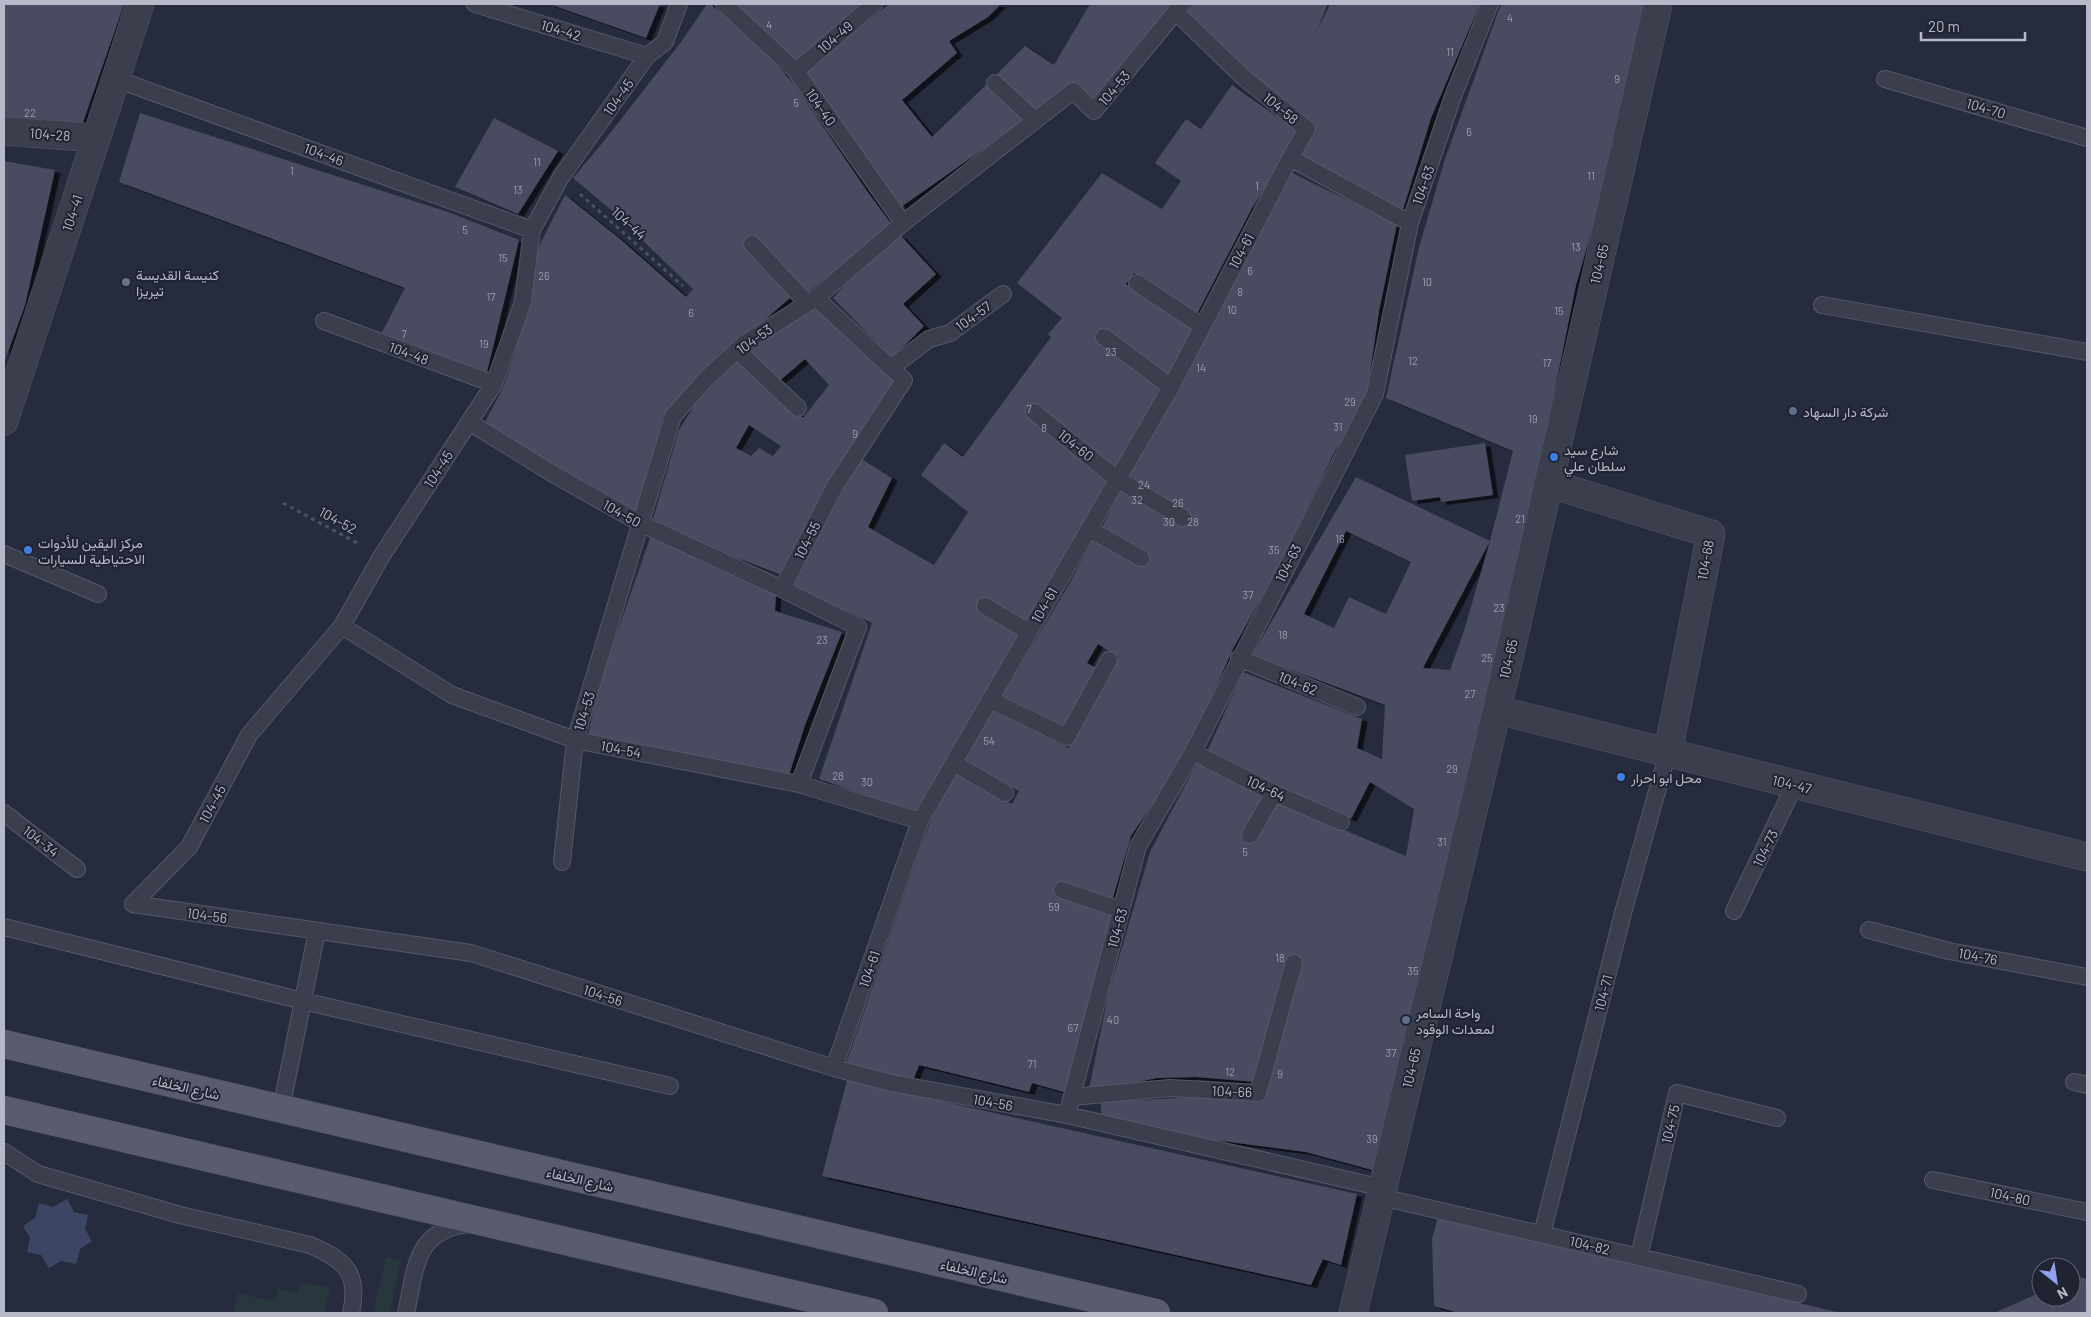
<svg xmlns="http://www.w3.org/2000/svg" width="2091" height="1317" font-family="Barlow,Vazirmatn,sans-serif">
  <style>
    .green { fill: #28373e }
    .water { fill: #3d4564 }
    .building { fill: #484c61; fill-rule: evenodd; filter: url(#shadow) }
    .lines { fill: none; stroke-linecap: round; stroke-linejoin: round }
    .service-casing { stroke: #555968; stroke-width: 18 }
    .minor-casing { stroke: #555968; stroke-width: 29 }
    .primary-casing { stroke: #434756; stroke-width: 29 }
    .path { stroke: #46545b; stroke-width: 3; stroke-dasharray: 4 4; stroke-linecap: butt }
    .service { stroke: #3a3e4d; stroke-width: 16 }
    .minor { stroke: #3a3e4d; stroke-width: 28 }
    .primary { stroke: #585c6d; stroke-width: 28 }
    .worship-dot { fill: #6b7280; stroke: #1f2332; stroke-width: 2 }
    .service-dot { fill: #5c6f8a; stroke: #1f2332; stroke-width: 2 }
    .shop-dot { fill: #3f7fe0; stroke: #1f2332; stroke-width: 2 }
    .labels { text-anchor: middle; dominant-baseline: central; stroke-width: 4; stroke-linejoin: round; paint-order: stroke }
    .number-label { font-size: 11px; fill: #9a9eae }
    .street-label { font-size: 14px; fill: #b6b9c8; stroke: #1f2332 }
    .poi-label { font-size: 14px; fill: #b6b9c8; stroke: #1f2332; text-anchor: start }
  </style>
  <defs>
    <filter id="shadow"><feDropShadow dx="5.5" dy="3" stdDeviation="0" flood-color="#0009"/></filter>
  </defs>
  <rect width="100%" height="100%" fill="#262b3d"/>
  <path class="green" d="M386,1257L401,1261L389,1313H373Z
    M300,1282L330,1288L324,1313H233L238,1293L275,1302L278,1289L298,1293Z"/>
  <path class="water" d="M67,1199L74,1212L88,1215L85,1229L92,1241L80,1249L76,1264L61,1261L49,1268L41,1255L27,1252L30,1238L23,1226L35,1218L39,1203L53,1207Z"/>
  <path class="building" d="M4,4H124L80,131L4,120Z
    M549,4H660L646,38Z
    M707,4H710L758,45L794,84L867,191L892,225L808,292L770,251L752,235L744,243L791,297L699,377L663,417L638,514L588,488L484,424L503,388L515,353L540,244L565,195L620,239L686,297L693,289L610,209L573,178L604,141L681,42Z
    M736,4H865L796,65Z
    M889,4H1001L988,17L949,41L957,53L902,100L932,137L987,84L1026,119L901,207L805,73Z
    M1090,4H1173L1095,100L1074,82L1034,113L994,77L1025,46L1054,65Z
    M1193,4H1328L1316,32L1330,4H1480L1431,118L1402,213L1297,153L1312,126L1254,82L1187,12Z
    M1501,4H1645L1596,216L1576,285L1516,582L1376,1171L1306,1152L1215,1140L1101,1116V1102L1220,1096L1262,1100L1268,1088L1302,962L1290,957L1257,1082L1196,1077L1156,1078L1121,1086L1089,1089L1108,995L1150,852L1197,763L1266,799L1242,840L1253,843L1278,802L1406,856L1414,809L1370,782L1351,819L1206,754L1243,672L1362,719L1357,748L1382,759L1385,705L1252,655L1356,477L1490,541L1513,451L1386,398L1419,247L1445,159ZM1346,531L1411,562L1386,614L1349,597L1334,628L1304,614ZM1490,541L1464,631L1450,670L1423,668Z
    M1232,85L1299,132L1251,210L1197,314L1134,273L1126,284L1194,329L1166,388L1027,627L982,599L978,611L1021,634L919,815L819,779L872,623L791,586L860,458L892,478L868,527L934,565L968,512L921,475L944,443L963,457L1051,337L1048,334L1062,318L1017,283L1102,173L1162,209L1181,181L1155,163L1186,119L1201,129Z
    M140,113L451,213L519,240L487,372L381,334L405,288L119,182Z
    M494,118L558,151L518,214L455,187Z
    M4,161L55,170L25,305L4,363Z
    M1290,172L1397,224L1379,311L1367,393L1358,414L1335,451L1275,573L1233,649L1197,729L1172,775L1131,836L1112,901L1060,882L1055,896L1111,914L1100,976L1064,1092L1032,1083L1029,1092L919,1065L912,1083L846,1064L922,843L931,820L957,772L1012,804L1019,791L962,759L994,709L1068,748L1119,657L1098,644L1087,663L1096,668L1064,728L1002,696L1068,586L1093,539L1143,566L1148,557L1100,531L1126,479L1218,315Z
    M900,235L936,274L903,304L924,326L892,358L833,298L855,274Z
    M814,306L899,381L810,516L795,546L784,576L719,551L653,519L679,430L702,393L739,356L803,418L829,385L805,359L777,383L745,351ZM749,425L781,446L773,456L759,448L751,456L736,448Z
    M1485,443L1493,495L1441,502L1440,497L1412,501L1405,455Z
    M650,538L776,591L775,611L842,632L805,725L789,775L588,734L600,682Z
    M847,1080L1357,1194L1341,1265L1323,1259L1311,1285L822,1176Z
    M1438,1217L1841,1313H1459L1434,1306L1432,1239Z
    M2071,1275L2087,1279V1313H1994L2041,1292V1297H2071Z"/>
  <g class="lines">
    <g class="service-casing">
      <path id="service" d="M475,4L647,56
        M724,4L796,71L903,223
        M1176,12L1242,76L1307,129L1290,158L1410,223
        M796,71L874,4
        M116,79L532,230
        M1885,79L2087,138
        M995,83L1035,120
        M752,244L807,303
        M1137,283L1202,326
        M1822,305L2087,352
        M324,321L494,384
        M1104,337L1171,387
        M737,350L798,408
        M892,367L929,339L950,333L1003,294
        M1034,412L1117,479L1183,518
        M469,422L555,475L642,524L782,589
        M1089,529L1141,558
        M4,554L98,594
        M985,606L1029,632
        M342,626L452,695L575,740L799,784L920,821
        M1239,658L1357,707
        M990,700L1067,737L1109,660
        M1193,752L1274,793L1341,822
        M954,763L1005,793
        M799,784L858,627L782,589L835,486L904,380L816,298
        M4,813L77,869
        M1250,835L1274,793
        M562,862L575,740L673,416L707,378L745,343L816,298L903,223L1073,91L1094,111L1182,4
        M1062,890L1121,910
        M133,904L471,953L834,1068L891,1083L1067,1115L1383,1188
        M133,904L189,847L249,735L342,626L381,557L494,384L523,302L532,230L561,177L647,56L665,42L679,4
        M1734,911L1795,784
        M4,927L303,1001L670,1086
        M1869,930L1949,951L2087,977
        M834,1068L920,821L1171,387L1290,158
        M2074,1082L2087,1085
        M1072,1097L1170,1088L1258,1093L1294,963
        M281,1109L317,931
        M1067,1115L1138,846L1193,752L1375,394L1410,223L1453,96L1490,4
        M4,1152L38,1174L180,1215L310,1245C345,1260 360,1273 351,1313
        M1933,1180L2087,1212
        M1381,1197L1798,1294
        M1542,1234L1623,913L1668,752
        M1639,1257L1677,1093L1777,1118
        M406,1313C416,1269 414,1229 470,1224"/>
    </g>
    <g class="minor-casing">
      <path id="minor" d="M4,131L96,138
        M4,421L140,4
        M1548,483L1711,534L1668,752
        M1497,710L2087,857
        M1353,1313L1497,710L1658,4"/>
    </g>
    <g class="primary-casing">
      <path id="primary" d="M4,1044L1156,1313
        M4,1110L874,1313"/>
    </g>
    <path class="path" d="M580,194L683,286
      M283,503L359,544"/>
    <use href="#service" class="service"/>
    <use href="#minor" class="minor"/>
    <use href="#primary" class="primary"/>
  </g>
  <circle class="worship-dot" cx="126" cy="282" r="5"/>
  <g class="service-dot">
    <circle cx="1793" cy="411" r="5"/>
    <circle cx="1406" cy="1020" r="5"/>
  </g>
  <g class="shop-dot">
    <circle cx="1554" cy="457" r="5"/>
    <circle cx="28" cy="550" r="5"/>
    <circle cx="1621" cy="777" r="5"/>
  </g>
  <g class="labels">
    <g class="number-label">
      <text x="1510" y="17">4</text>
      <text x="769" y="24">4</text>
      <text x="1450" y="51">11</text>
      <text x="1617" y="78">9</text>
      <text x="796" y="102">5</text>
      <text x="30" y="112">22</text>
      <text x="1469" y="131">6</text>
      <text x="537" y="161">11</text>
      <text x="292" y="170">1</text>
      <text x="1591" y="175">11</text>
      <text x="1257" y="185">1</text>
      <text x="518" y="189">13</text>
      <text x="465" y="229">5</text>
      <text x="1576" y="246">13</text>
      <text x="503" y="257">15</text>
      <text x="1250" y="270">6</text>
      <text x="544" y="275">26</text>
      <text x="1427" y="281">10</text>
      <text x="1240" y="291">8</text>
      <text x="491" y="296">17</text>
      <text x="1232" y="309">10</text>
      <text x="1559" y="310">15</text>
      <text x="691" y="312">6</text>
      <text x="404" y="333">7</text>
      <text x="484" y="343">19</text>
      <text x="1111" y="351">23</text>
      <text x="1413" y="360">12</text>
      <text x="1547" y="362">17</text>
      <text x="1201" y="367">14</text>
      <text x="1350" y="401">29</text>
      <text x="1029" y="408">7</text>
      <text x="1533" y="418">19</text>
      <text x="1338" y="426">31</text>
      <text x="1044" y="427">8</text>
      <text x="855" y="433">9</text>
      <text x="1144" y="484">24</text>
      <text x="1137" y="499">32</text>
      <text x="1178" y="502">26</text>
      <text x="1520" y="518">21</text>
      <text x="1169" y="521">30</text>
      <text x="1193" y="521">28</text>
      <text x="1340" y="538">16</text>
      <text x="1274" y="549">35</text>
      <text x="1248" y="594">37</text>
      <text x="1499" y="607">23</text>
      <text x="1283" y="634">18</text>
      <text x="822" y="639">23</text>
      <text x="1487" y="657">25</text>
      <text x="1470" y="693">27</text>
      <text x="989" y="740">54</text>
      <text x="1452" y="768">29</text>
      <text x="838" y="775">28</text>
      <text x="867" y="781">30</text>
      <text x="1442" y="841">31</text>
      <text x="1245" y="851">5</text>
      <text x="1054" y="906">59</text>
      <text x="1280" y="957">18</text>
      <text x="1413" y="970">35</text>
      <text x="1113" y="1019">40</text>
      <text x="1073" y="1027">67</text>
      <text x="1391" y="1052">37</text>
      <text x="1032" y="1063">71</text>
      <text x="1230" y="1071">12</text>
      <text x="1280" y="1073">9</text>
      <text x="1372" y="1138">39</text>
    </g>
    <g class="street-label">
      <text transform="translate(561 30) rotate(17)">104-42</text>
      <text transform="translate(835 37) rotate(-41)">104-49</text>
      <text transform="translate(1114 88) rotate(-50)">104-53</text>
      <text transform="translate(618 97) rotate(-55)">104-45</text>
      <text transform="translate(821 107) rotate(55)">104-40</text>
      <text transform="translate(1281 108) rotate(39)">104-58</text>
      <text transform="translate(1986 108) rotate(16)">104-70</text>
      <text transform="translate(50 134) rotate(4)">104-28</text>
      <text transform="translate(324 154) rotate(20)">104-46</text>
      <text transform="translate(1423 185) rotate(-71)">104-63</text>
      <text transform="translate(72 213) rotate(-72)">104-41</text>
      <text transform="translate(629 223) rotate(42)">104-44</text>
      <text transform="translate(1241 251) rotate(-62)">104-61</text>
      <text transform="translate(1599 264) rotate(-77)">104-65</text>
      <text transform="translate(973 316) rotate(-36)">104-57</text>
      <text transform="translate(754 339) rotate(-36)">104-53</text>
      <text transform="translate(409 353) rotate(20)">104-48</text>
      <text transform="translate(1076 445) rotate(39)">104-60</text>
      <text transform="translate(438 469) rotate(-57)">104-45</text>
      <text transform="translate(622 513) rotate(29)">104-50</text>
      <text transform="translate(338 520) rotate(29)">104-52</text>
      <text transform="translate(807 540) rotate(-63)">104-55</text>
      <text transform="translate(1705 560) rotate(-80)">104-68</text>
      <text transform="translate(1288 563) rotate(-63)">104-63</text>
      <text transform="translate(1044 605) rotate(-60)">104-61</text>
      <text transform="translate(1508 659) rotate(-77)">104-65</text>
      <text transform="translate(1298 683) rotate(22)">104-62</text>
      <text transform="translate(584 711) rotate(-73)">104-53</text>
      <text transform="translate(621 749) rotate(11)">104-54</text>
      <text transform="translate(1792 784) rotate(14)">104-47</text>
      <text transform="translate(1266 788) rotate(25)">104-64</text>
      <text transform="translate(212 804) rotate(-62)">104-45</text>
      <text transform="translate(41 841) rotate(38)">104-34</text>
      <text transform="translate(1765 848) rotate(-64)">104-73</text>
      <text transform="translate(207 915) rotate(8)">104-56</text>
      <text transform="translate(1117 928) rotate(-75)">104-63</text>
      <text transform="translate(1978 956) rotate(11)">104-76</text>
      <text transform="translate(869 969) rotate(-71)">104-61</text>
      <text transform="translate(1603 993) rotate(-76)">104-71</text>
      <text transform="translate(603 995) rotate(18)">104-56</text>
      <text transform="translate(1411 1068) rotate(-77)">104-65</text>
      <text transform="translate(186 1087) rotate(13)">شارع الخلفاء</text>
      <text transform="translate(1232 1091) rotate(2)">104-66</text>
      <text transform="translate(993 1102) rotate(10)">104-56</text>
      <text transform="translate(1670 1124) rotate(-77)">104-75</text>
      <text transform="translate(580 1179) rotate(13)">شارع الخلفاء</text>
      <text transform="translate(2010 1196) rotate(12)">104-80</text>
      <text transform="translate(1590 1245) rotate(13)">104-82</text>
      <text transform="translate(974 1271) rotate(13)">شارع الخلفاء</text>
    </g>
    <g class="poi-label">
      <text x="136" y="274">كنيسة القديسة<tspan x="136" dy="16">تيريزا</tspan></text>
      <text x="1803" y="411">شركة دار السهاد</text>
      <text x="1564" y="449">شارع سيد<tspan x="1564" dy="16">سلطان علي</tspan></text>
      <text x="38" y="542">مركز اليقين للأدوات<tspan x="38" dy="16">الاحتياطية للسيارات</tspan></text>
      <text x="1631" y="777">محل ابو احرار</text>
      <text x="1416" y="1012">واحة السامر<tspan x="1416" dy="16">لمعدات الوقود</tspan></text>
    </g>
  </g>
  <rect width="2091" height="1317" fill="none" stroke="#b6b9c8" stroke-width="10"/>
  <g transform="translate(2056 1282) rotate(150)"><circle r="24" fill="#1f2332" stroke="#5b5f6e"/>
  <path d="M0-4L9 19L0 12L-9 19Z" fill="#93a2f0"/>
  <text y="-8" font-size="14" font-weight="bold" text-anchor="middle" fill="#b6b9c8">N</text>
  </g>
  <path d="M1921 32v8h104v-8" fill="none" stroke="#b6b9c8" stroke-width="2.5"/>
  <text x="1928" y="32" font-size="15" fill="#b6b9c8" stroke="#1f2332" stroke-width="4" paint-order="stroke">20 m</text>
</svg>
